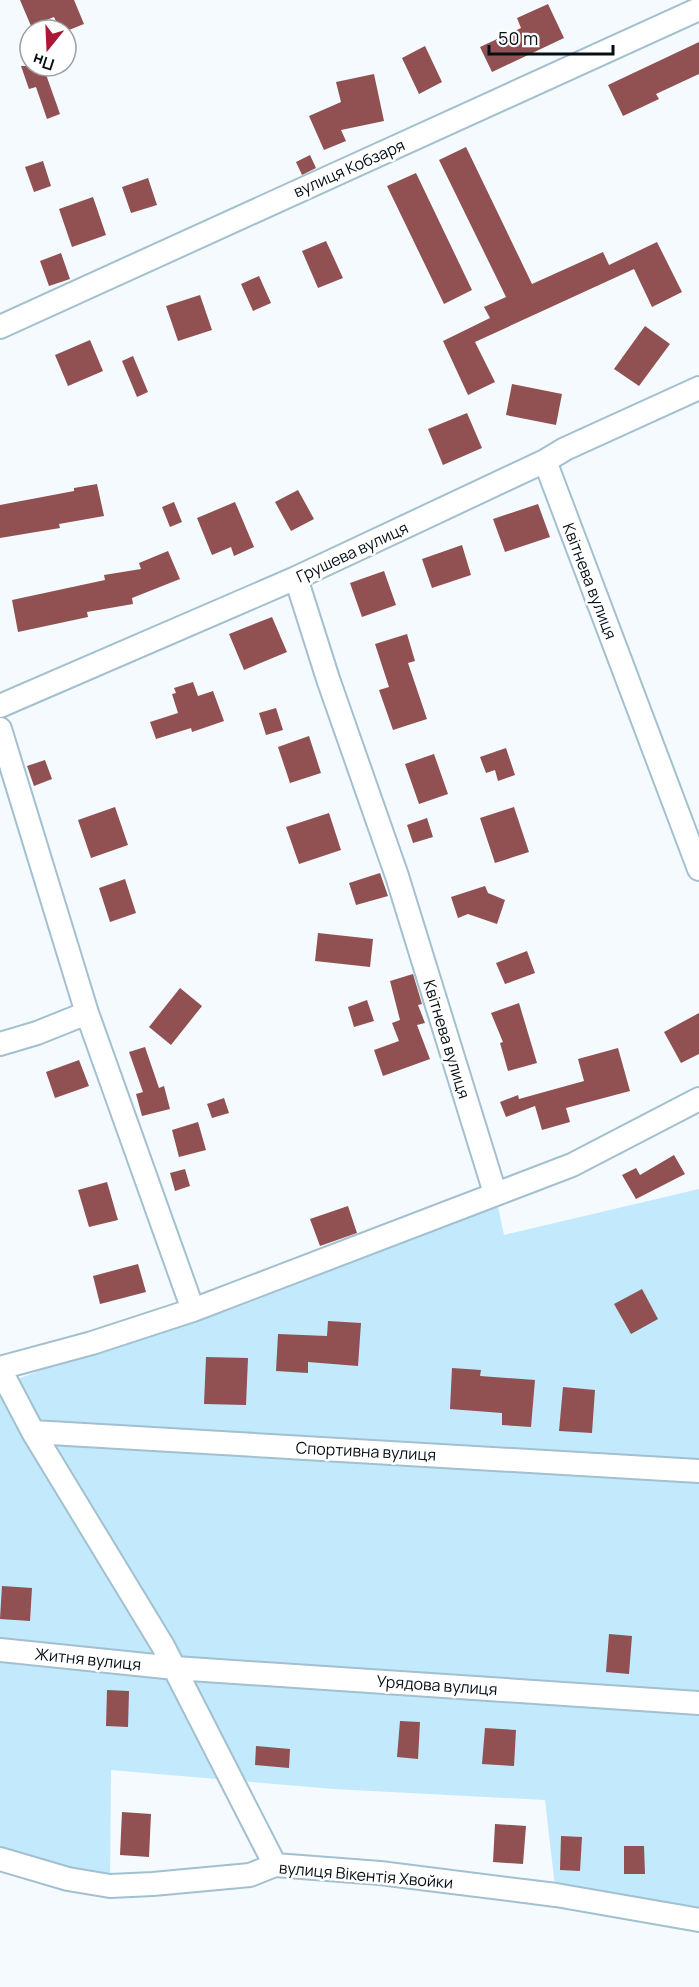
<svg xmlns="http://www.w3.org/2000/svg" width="699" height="1987" font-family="Manrope,sans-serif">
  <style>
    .green { fill: #c2e9fc }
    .building { fill: #915052 }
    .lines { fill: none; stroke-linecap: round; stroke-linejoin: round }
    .minor-casing { stroke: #a2c0cf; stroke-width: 26 }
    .minor { stroke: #fff; stroke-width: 22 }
    .labels { text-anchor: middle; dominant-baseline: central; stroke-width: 5; stroke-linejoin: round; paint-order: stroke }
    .street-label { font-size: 16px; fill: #050f14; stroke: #fff }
  </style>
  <rect width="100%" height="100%" fill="#f4fafd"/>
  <path class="green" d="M699,1189V1917L556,1895L545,1800L334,1789L111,1770L110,1886L0,1859V1386L495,1193L504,1235Z"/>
  <path class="building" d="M20,0H74L84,24L69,30H60L54,17L31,26Z
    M548,4L564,38L492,72L480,47L521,28L517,18Z
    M699,42V74L656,94L659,99L623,116L608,85Z
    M425,46L442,82L419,94L402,58Z
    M21,66H43L60,114L47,119L36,87L29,89Z
    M374,74L384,121L341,130L346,141L324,150L309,116L341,102L336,82Z
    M466,147L532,284L603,252L609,265L657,242L682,292L652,307L634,269L475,342L495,382L468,395L443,341L490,318L484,307L506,297L439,160Z
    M310,155L316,168L302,175L296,162Z
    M43,161L51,186L34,192L25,167Z
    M416,173L472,290L444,304L387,186Z
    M148,178L157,205L131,213L122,187Z
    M93,197L106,235L72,247L59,209Z
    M326,241L343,278L318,288L302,251Z
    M61,253L70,279L49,286L40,261Z
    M259,276L271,303L253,311L241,284Z
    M200,295L212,330L178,341L166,306Z
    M645,326L670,344L639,386L614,369Z
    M90,340L103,371L68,386L55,355Z
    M133,356L148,392L137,397L122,361Z
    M512,384L562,394L556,425L506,415Z
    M467,413L482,448L443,465L428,429Z
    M97,484L104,516L59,524L60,528L0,538V505L74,491V488Z
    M298,490L314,519L291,531L275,502Z
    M174,502L182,522L170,527L162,507Z
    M235,502L254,547L234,556L231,547L212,555L197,518Z
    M538,504L550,537L505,552L493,519Z
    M462,545L471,575L432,588L422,559Z
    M168,551L180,579L132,598L133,604L87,612L88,617L18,632L12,600L105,580L104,575L141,569L139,563Z
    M384,571L396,605L362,617L350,583Z
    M272,617L287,652L244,670L229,634Z
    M407,634L415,661L408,663L427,719L393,730L379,690L389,687L375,644Z
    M193,682L198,696L213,691L224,721L192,732L191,728L156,739L150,722L178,713L172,694L176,693L174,688Z
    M276,708L283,730L266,735L259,713Z
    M309,736L321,773L290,783L278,747Z
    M506,748L515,775L498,781L495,770L486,773L480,757Z
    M434,754L448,794L419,804L405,764Z
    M45,760L52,779L34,786L27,766Z
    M115,807L128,845L91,858L78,820Z
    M514,807L529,852L495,863L480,818Z
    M329,813L341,850L299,864L286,827Z
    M427,818L433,837L413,843L407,825Z
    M380,873L388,896L356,905L349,883Z
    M125,879L136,913L110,922L99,888Z
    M485,886L488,893L505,900L497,924L468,914L458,918L451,897Z
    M318,933L373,939L370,967L315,961Z
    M527,951L535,973L505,984L496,963Z
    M413,974L422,1004L418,1005L425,1023L417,1025L430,1059L383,1076L374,1050L399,1041L392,1023L400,1020L390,981Z
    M180,988L202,1006L171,1045L149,1027Z
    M367,1000L374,1021L354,1027L348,1007Z
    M519,1003L537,1063L508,1071L500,1043L503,1042L491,1013Z
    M699,1013V1054L681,1063L664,1032Z
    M145,1047L159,1088L164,1086L170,1109L142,1116L136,1094L143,1092L129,1052Z
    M618,1048L630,1091L566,1108L570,1122L542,1130L535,1106L506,1117L500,1102L518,1095L519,1099L584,1081L578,1059Z
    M79,1060L89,1086L55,1098L46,1072Z
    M224,1098L229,1113L212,1118L207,1104Z
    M198,1122L206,1150L179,1157L172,1130Z
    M674,1155L685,1174L636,1199L622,1175L636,1168L640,1175Z
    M185,1169L190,1186L175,1191L170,1173Z
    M107,1182L118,1220L89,1227L78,1190Z
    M348,1206L357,1233L320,1246L310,1219Z
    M138,1264L146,1292L100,1304L93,1276Z
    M642,1289L658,1319L631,1334L614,1304Z
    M328,1321L361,1323L358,1366L308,1362V1373L276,1371L278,1334L327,1336Z
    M206,1357L248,1358L246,1405L204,1404Z
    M452,1368L481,1370L480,1376L535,1380L531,1427L502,1425V1413L450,1409Z
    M563,1387L595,1390L592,1433L559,1431Z
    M2,1586L32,1588L30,1621L0,1619Z
    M609,1634L632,1636L629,1674L606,1672Z
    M107,1690L129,1691L128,1727L106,1726Z
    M400,1721L420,1722L418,1759L397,1757Z
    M485,1728L516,1730L514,1766L482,1764Z
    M256,1746L290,1749L289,1768L255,1765Z
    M122,1812L151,1814L149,1857L120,1855Z
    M495,1824L526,1826L523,1864L493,1862Z
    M561,1836L582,1837L580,1871L560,1870Z
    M624,1846H644L645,1874H624Z"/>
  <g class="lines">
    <g class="minor-casing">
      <path id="minor" d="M0,327L699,9
        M545,461L699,869
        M296,578L328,679L397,876L495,1193
        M0,706L296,578L545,461L565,449L699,388
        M0,729L87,1013L193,1310
        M0,1044L37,1033L87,1013
        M0,1368L92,1343L193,1310L572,1165L699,1099
        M0,1369L33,1432L163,1646L275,1865
        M33,1432L699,1471
        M0,1650L175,1668L699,1703
        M0,1859L68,1879L110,1886L153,1884L250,1875L275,1865L380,1873L556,1895L699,1920"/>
    </g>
    <use href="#minor" class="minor"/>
  </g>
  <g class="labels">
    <g class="street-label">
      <text transform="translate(349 168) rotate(-24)">вулиця Кобзаря</text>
      <text transform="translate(352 552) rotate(-25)">Грушева вулиця</text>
      <text transform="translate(590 581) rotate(69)">Квітнева вулиця</text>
      <text transform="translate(447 1039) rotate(73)">Квітнева вулиця</text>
      <text transform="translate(366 1451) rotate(3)">Спортивна вулиця</text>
      <text transform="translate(88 1659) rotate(6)">Житня вулиця</text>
      <text transform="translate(437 1685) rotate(4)">Урядова вулиця</text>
      <text transform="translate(366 1875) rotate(5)">вулиця Вікентія Хвойки</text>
    </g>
  </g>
  <g transform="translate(48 48) rotate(198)"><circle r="28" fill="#ffffff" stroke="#9b9fa1" stroke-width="1.5"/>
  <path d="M0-4.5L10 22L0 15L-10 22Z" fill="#ac1735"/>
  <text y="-9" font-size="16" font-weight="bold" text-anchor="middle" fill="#050f14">Пн</text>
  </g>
  <path d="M489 45v9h124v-9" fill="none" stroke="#050f14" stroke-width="3"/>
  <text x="498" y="45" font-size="18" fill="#050f14" stroke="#ffffff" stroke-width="4.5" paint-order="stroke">50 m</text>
</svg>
